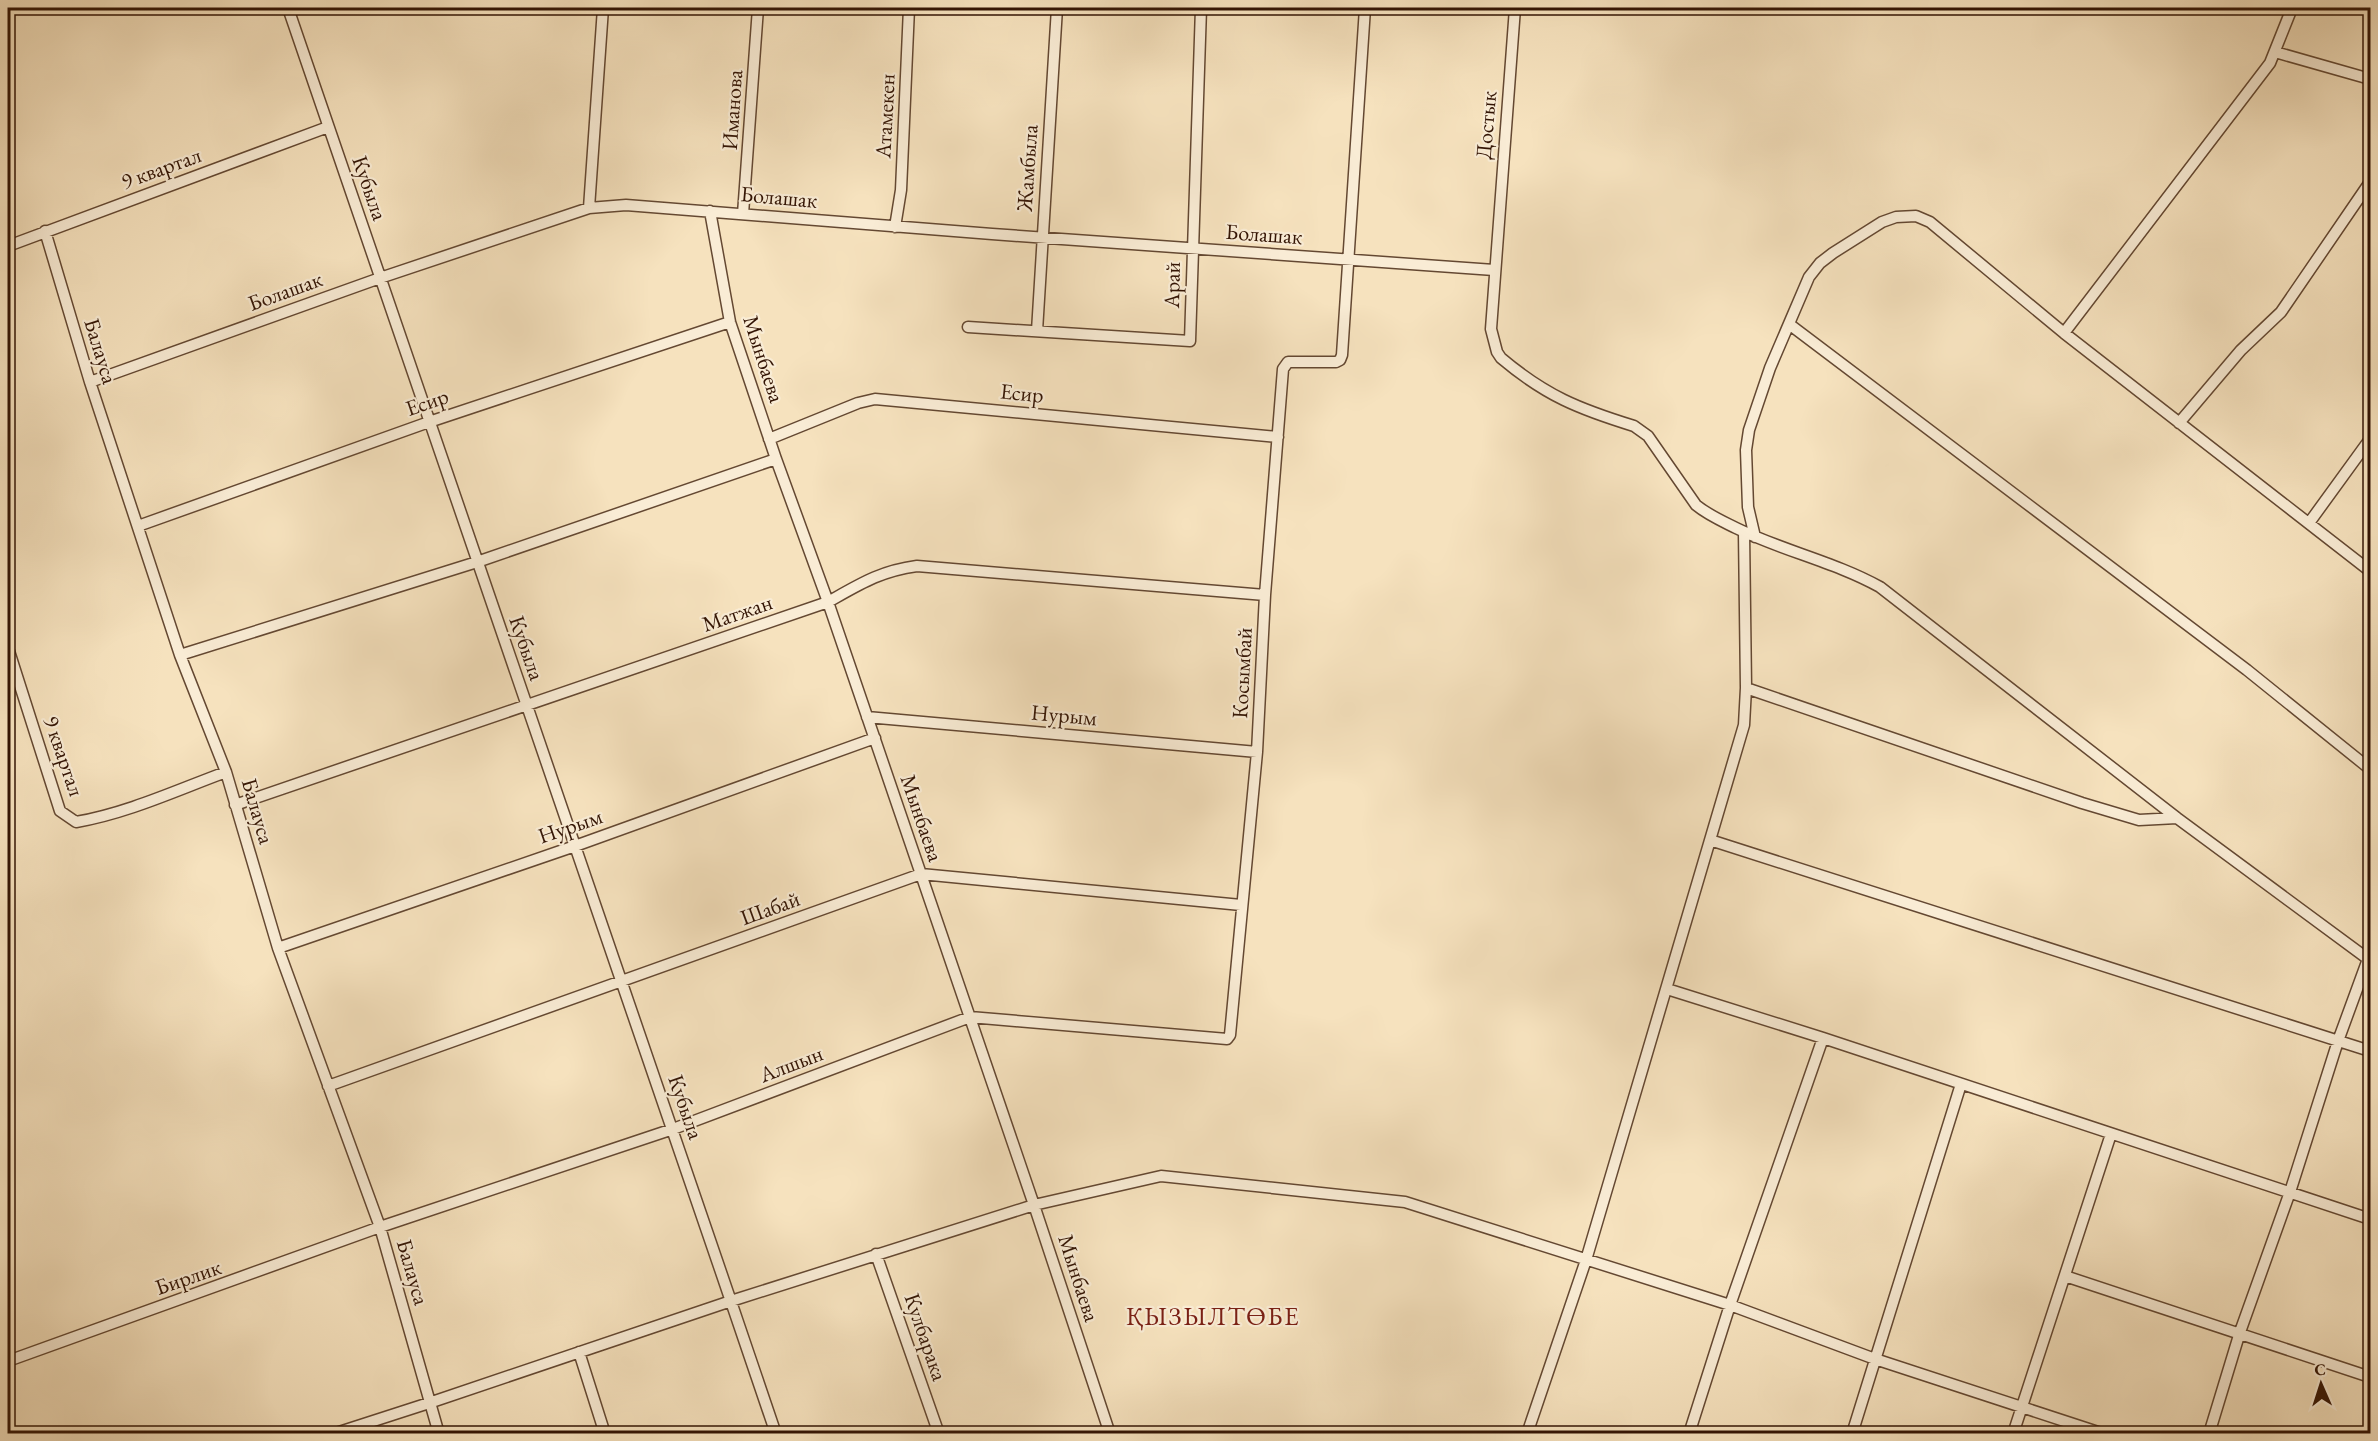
<svg xmlns="http://www.w3.org/2000/svg" width="2378" height="1441" font-family="'EB Garamond',serif">
  <style>
    .lines { fill: none; stroke-linecap: round; stroke-linejoin: round }
    .minor-casing { stroke: #644832; stroke-width: 13 }
    .minor { stroke: #f9ecd5; stroke-width: 10 }
    .labels { text-anchor: middle; dominant-baseline: central; stroke-width: 4.5; stroke-linejoin: round; paint-order: stroke }
    .street-label { font-size: 22px; fill: #331404; stroke: #f9ecd5 }
    .quarter-label { font-size: 26px; letter-spacing: 1.5px; fill: #7a1f14; stroke: #f9ecd5 }
  </style>
  <rect width="100%" height="100%" fill="#f6e2be"/>
  <filter id="stains"><feTurbulence type="fractalNoise" baseFrequency=".00333" numOctaves="4"/><feColorMatrix values="0 0 0 0 .2 0 0 0 0 .09 0 0 0 0 .02 0 0 0 .5 -.17"/></filter>
  <radialGradient id="worn" r=".72"><stop offset=".6" stop-color="#630" stop-opacity="0"/><stop offset="1" stop-color="#630" stop-opacity=".3"/></radialGradient>
  <g class="lines">
    <g class="minor-casing">
      <path id="minor" d="M288,8C448,484 615,958 776,1434
        M1515,8L1491,329L1497,352L1501,358C1546,396 1579,409 1634,426L1648,436L1696,505C1708,515 1722,521 1736,528C1783,551 1835,562 1880,587L2177,818L2368,959L2338,1041L2290,1192L2240,1332L2209,1434
        M2275,52L2370,79
        M589,208L603,8
        M710,211L730,322L776,459L828,602L1034,1205L1110,1434
        M743,214L758,8
        M895,227L901,190L909,8
        M45,231L90,382L180,655L226,772L278,948L380,1227L439,1434
        M8,246L328,127
        M1789,324L2247,670L2370,769
        M968,327L1190,341L1201,8
        M1037,331L1057,8
        M2064,333L2270,63L2292,8
        M90,382L380,278L589,208L626,205L992,234L1494,270
        M2179,423L2241,350L2281,312L2370,182
        M769,439L858,403L875,399L1278,437
        M2309,523L2370,439
        M138,526L429,422L730,322
        M1744,532L1746,688L2082,803L2139,820L2177,818
        M1755,537L1748,507L1746,450L1749,430L1770,368L1809,277L1820,263L1833,253L1882,222L1896,217L1916,216L1930,222L2064,333L2370,571
        M8,648L60,811L76,822C128,813 177,790 226,772
        M180,655L477,562L776,459
        M867,717L1257,752
        M235,805L828,602C860,584 880,571 917,566L1265,595
        M1710,840L2370,1051
        M278,948L575,846L875,738
        M1667,989L1823,1038L2370,1219
        M328,1086L921,874L1241,905
        M876,1254L939,1434
        M2065,1276L2370,1377
        M579,1352L605,1434
        M8,1361L380,1227L673,1129L970,1017L1227,1039L1230,1035L1257,752L1265,595L1283,369L1288,362H1336L1340,360L1342,355L1365,8
        M333,1434L429,1403L731,1301L1034,1205L1161,1176L1405,1202L1730,1305L1875,1359L2104,1434
        M1527,1434L1586,1260L1744,725L1746,688
        M1689,1434L1730,1305L1823,1038
        M1852,1434L1961,1084
        M2013,1434L2111,1134"/>
    </g>
    <use href="#minor" class="minor"/>
  </g>
  <g class="labels">
    <g class="street-label">
      <text transform="translate(732 110) rotate(-86)">Иманова</text>
      <text transform="translate(885 116) rotate(-87)">Атамекен</text>
      <text transform="translate(1486 125) rotate(-85)">Достык</text>
      <text transform="translate(161 168) rotate(-20)">9 квартал</text>
      <text transform="translate(1027 168) rotate(-86)">Жамбыла</text>
      <text transform="translate(370 188) rotate(71)">Кубыла</text>
      <text transform="translate(779 197) rotate(5)">Болашак</text>
      <text transform="translate(1264 234) rotate(4)">Болашак</text>
      <text transform="translate(1172 285) rotate(-89)">Арай</text>
      <text transform="translate(285 291) rotate(-20)">Болашак</text>
      <text transform="translate(101 351) rotate(73)">Балауса</text>
      <text transform="translate(764 359) rotate(72)">Мынбаева</text>
      <text transform="translate(1022 393) rotate(6)">Есир</text>
      <text transform="translate(427 402) rotate(-19)">Есир</text>
      <text transform="translate(737 613) rotate(-19)">Матжан</text>
      <text transform="translate(527 648) rotate(71)">Кубыла</text>
      <text transform="translate(1242 673) rotate(-87)">Косымбай</text>
      <text transform="translate(1064 715) rotate(5)">Нурым</text>
      <text transform="translate(64 756) rotate(71)">9 квартал</text>
      <text transform="translate(258 811) rotate(74)">Балауса</text>
      <text transform="translate(922 818) rotate(71)">Мынбаева</text>
      <text transform="translate(570 826) rotate(-19)">Нурым</text>
      <text transform="translate(770 908) rotate(-20)">Шабай</text>
      <text transform="translate(791 1064) rotate(-21)">Алшын</text>
      <text transform="translate(686 1107) rotate(71)">Кубыла</text>
      <text transform="translate(413 1272) rotate(74)">Балауса</text>
      <text transform="translate(188 1277) rotate(-19)">Бирлик</text>
      <text transform="translate(1079 1278) rotate(72)">Мынбаева</text>
      <text transform="translate(926 1337) rotate(71)">Кулбарака</text>
    </g>
    <g class="quarter-label">
      <text x="1213" y="1316">ҚЫЗЫЛТӨБЕ</text>
    </g>
  </g>
  <rect width="2378" height="1441" fill="none" stroke="#f6e2be" stroke-width="30"/>
  <rect x="9" y="9" width="2360" height="1423" fill="none" stroke="#331404" stroke-width="3"/>
  <rect x="15" y="15" width="2348" height="1411" fill="none" stroke="#331404" stroke-width="1.5"/>
  <g transform="translate(2321 1384) rotate(357)" stroke="#f9ecd5" stroke-width="4.5" paint-order="stroke">
  <path d="M0-4.5L10 22L0 15L-10 22Z" fill="#331404"/>
  <text y="-9" font-size="16" font-weight="bold" text-anchor="middle" fill="#331404">С</text>
  </g>
  <rect width="100%" height="100%" filter="url(#stains)"/>
  <rect width="100%" height="100%" fill="url(#worn)"/>
</svg>
